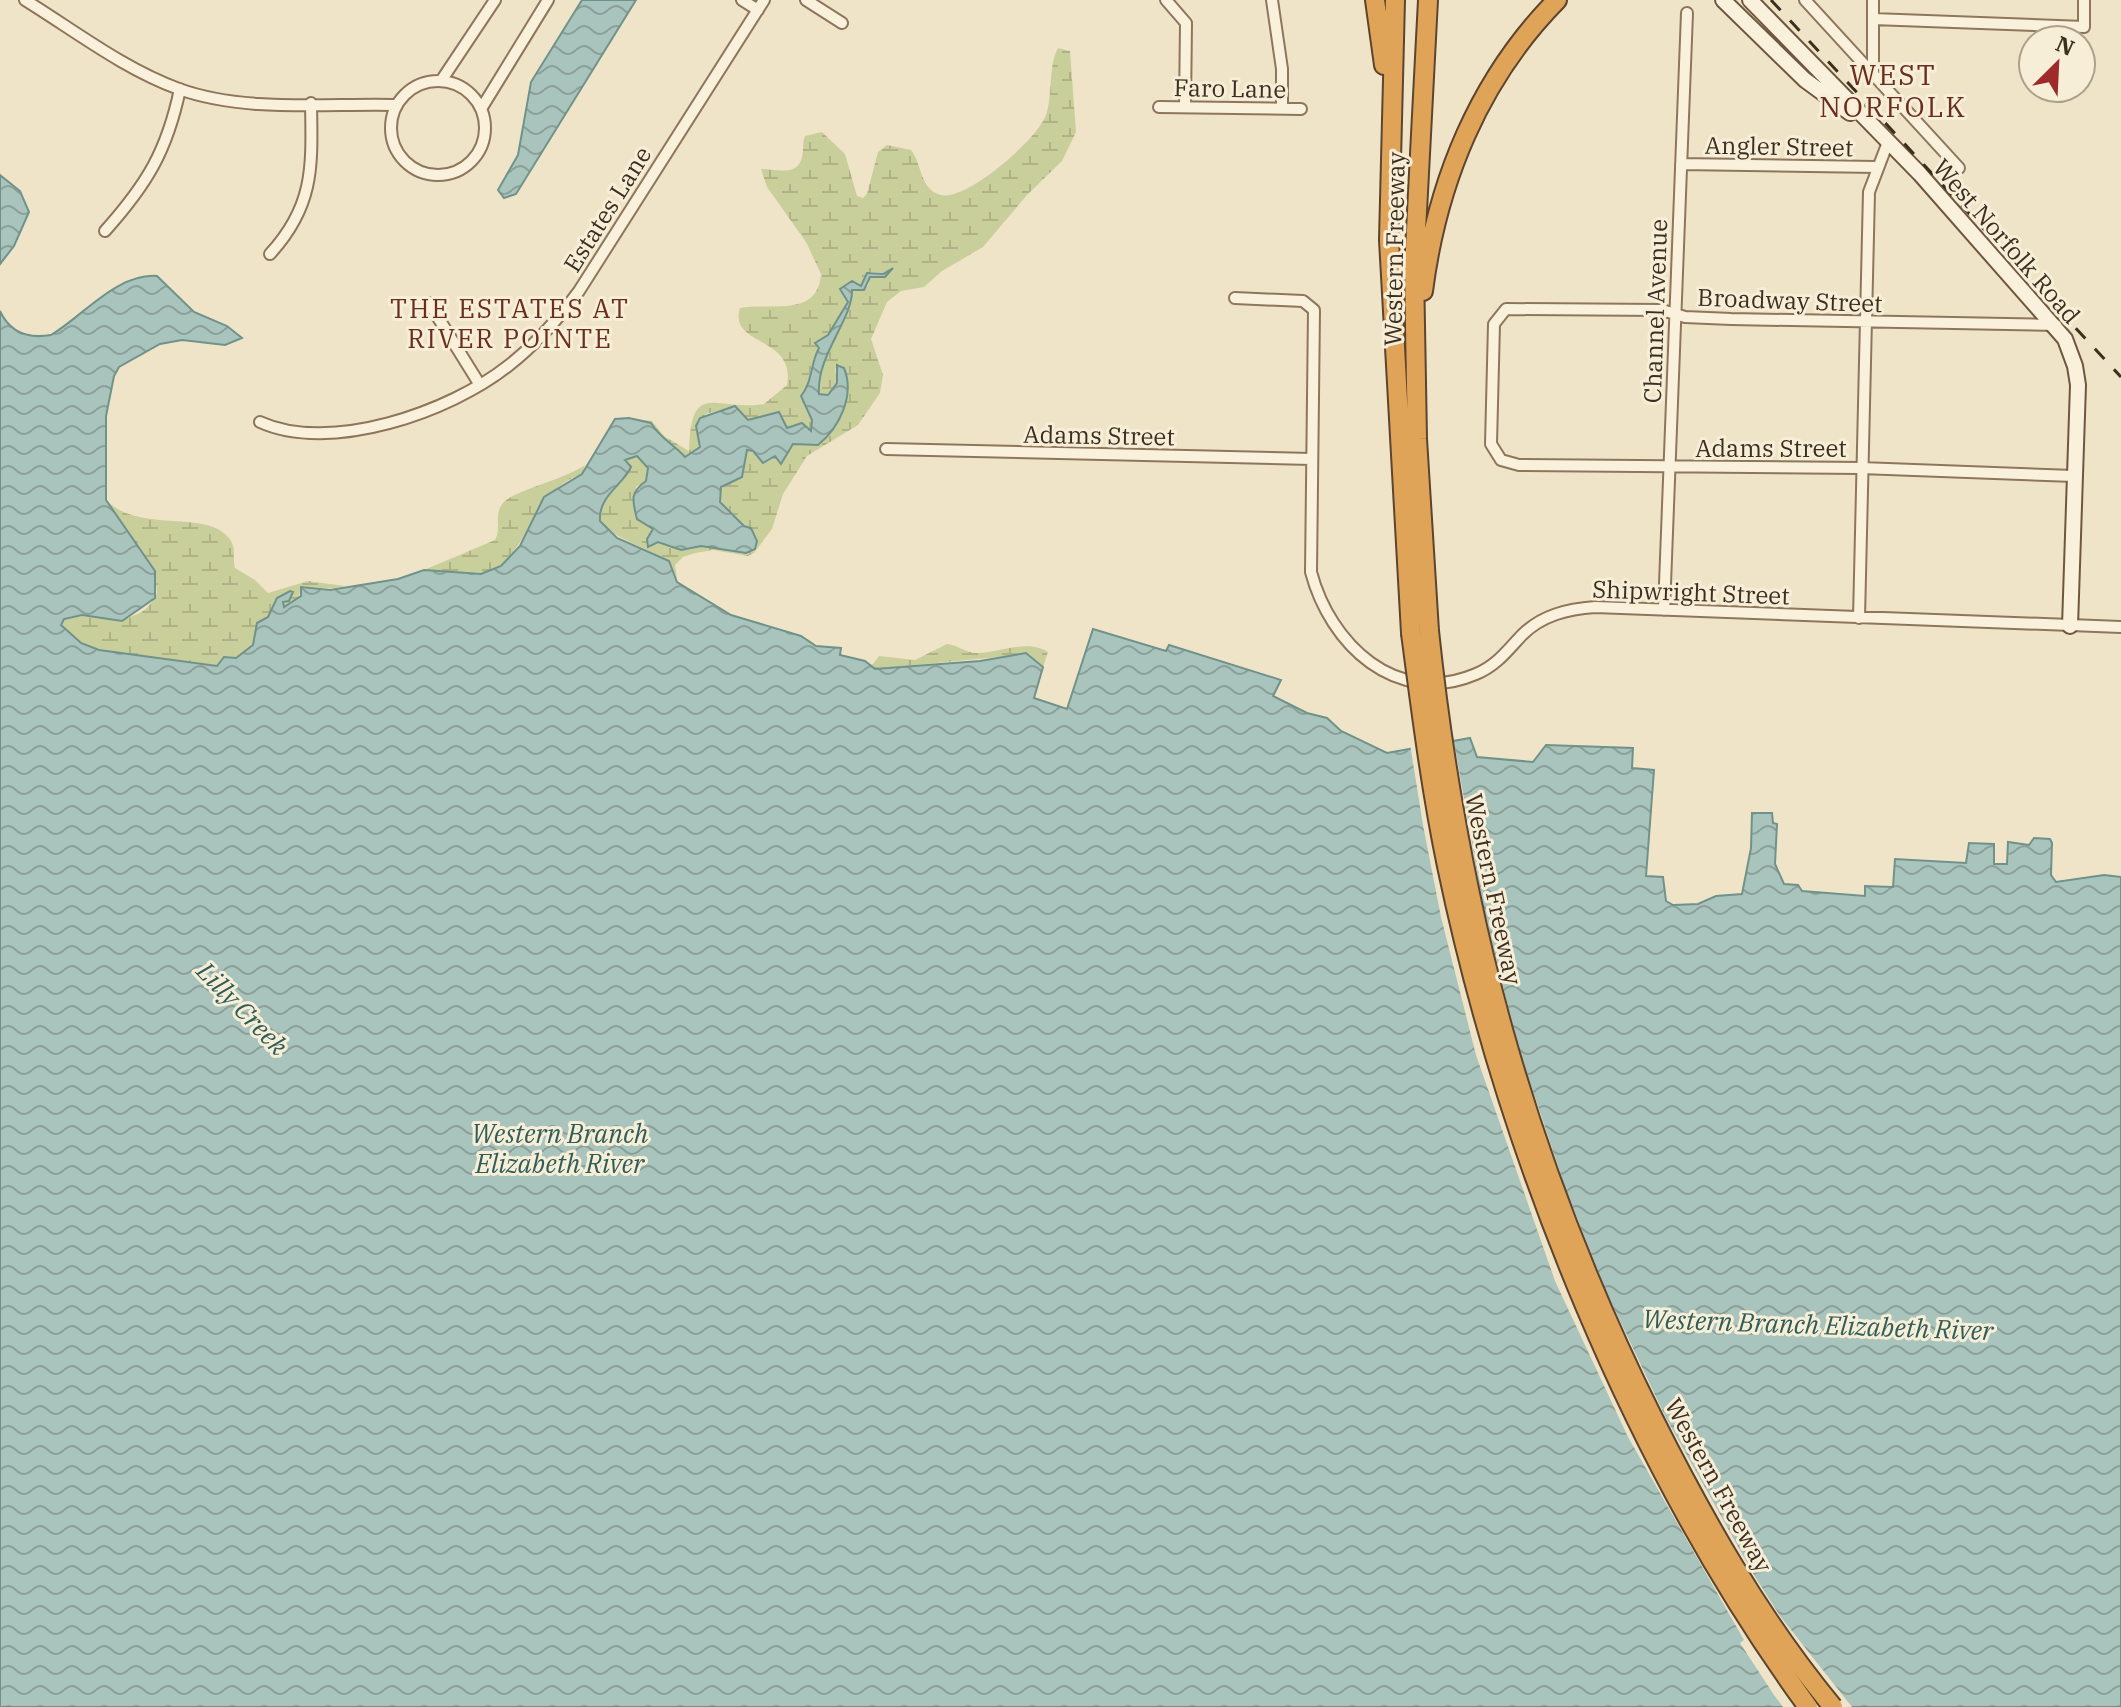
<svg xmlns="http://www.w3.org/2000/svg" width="2121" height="1707" font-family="'IBM Plex Serif',serif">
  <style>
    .wetland { fill: url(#wetland-marsh) }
    .water { fill: url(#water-waves); stroke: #6f938a; stroke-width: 2 }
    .pier { fill: #f0e4c8 }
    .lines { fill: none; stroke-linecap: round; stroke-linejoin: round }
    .street-casing { stroke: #8d765c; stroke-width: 14 }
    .secondary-casing { stroke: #6f573f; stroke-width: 18 }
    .highway-casing { stroke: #5b4430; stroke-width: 22 }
    .street { stroke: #faf1dc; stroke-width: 10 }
    .secondary { stroke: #faf1dc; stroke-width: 14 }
    .highway { stroke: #e0a458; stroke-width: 18 }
    .rail { stroke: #3d2e20; stroke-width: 3; stroke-dasharray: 14 14; stroke-linecap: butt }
    .highway-bridge-casing { stroke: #5b4430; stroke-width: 22; stroke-linecap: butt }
    .highway-bridge { stroke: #e0a458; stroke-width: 18 }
    .labels { text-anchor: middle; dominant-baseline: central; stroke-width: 6; stroke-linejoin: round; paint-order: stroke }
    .street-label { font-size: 24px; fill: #3d2e20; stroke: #f7eed8 }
    .neighbourhood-label { font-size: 26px; letter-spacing: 2px; fill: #6b2e1e; stroke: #f7eed8 }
    .water-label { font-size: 26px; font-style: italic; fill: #2f5d5a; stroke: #f7eed8 }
    .quarter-label { font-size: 28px; letter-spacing: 2px; fill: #6b2e1e; stroke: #f7eed8 }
  </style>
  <defs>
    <pattern id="wetland-marsh" width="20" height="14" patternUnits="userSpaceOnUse" patternTransform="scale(2)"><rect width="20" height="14" fill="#c9cf9b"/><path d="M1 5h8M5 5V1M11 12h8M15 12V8" fill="none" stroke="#aeb285"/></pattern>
    <pattern id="water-waves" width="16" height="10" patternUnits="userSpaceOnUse" patternTransform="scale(2)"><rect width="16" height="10" fill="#a9c4bc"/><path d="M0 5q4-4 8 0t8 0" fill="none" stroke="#8ba098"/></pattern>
  </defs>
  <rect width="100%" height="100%" fill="#f0e4c8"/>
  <path class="wetland" d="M1058,48L1070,51L1076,132L1062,161L1027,195L983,247L942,271L924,287L901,291L887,302L871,339L883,375L880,393L858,425L807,456L783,494L772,529L754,553L748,556L713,550L695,553L683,557L675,565L677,578C664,546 621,547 600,521V512L625,460L637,456L648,468L646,481L636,487L637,519L653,529L648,539L649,547L658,542L681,550L701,546L746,553L755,535L720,502L719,493L728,480L742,477L747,450L766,459L790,451L793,444L818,445C848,420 846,398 840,364L835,369L837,383L828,395L819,393C817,355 853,320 852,290L868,286L870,277H885L886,273L871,272L861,286L856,285L844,297L849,302L828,335L816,343L819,348C811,361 807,384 806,400C805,412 815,419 811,431L802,423L787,428L779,412L748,420L732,407L706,414L696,426L700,447L694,455L685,457C674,444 659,439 650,423L629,418L652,421L664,436L689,451C691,378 715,412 764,404L787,385C796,335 728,347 740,308C768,302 818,319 821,274L806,242L767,187L761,169C775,169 798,177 802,157C804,149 802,144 805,136L822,132L845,154L857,196L863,198L867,194L878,152L887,145L911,150C923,165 919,189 941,195C965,202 1038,139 1046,115C1053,95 1048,66 1058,48Z
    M585,465L582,474C528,491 528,567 480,574C462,577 442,570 424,570L495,540C502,528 493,515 503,503C514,490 564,480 585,465Z
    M106,500C140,534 206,509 229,538C237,548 232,557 235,568L255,580L268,593L308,581L345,586C329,591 316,585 300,590L299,598L284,607L283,602L277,598L268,618L257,623L253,645L236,658L221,659L217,666L99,650L81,643L61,625L64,619C96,608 137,636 157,593L155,571Z
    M947,644C958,645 968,654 978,653C1001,652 1028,639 1048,652L1043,667L1029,654L875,669L868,665L873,664L879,656L915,660Z"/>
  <path class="water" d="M582,0H636L516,194L504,198L498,190L518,155L531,82Z
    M0,175L20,191L29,212L14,246L0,264Z
    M893,268L885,277H870L864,290H852C853,319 816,356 819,394L828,395L837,383V365L844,368C855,395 840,427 818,445L793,444L781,464L775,456L763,463L753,451L747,450L742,477L721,487L720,502L744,526L751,528L757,541L755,549L746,553L701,546L681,550L658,542L648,547L647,539L653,529L637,519C632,500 630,492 646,481L648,468L637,456L625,460L631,467C623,485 598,496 600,521L617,538L669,561L677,582L731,615L801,636L816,646L841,648L840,655L865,661L875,669L980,661L1026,653L1043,667L1034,698L1067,709L1093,629L1166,651L1169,645L1281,680L1273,696L1307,713L1327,718L1341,731L1387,753L1470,738L1477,757L1533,762L1546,745L1633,748L1632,768L1654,770L1646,876L1663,877L1666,901L1673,905L1698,904L1716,896L1742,894L1751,848L1752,813H1772L1773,823L1777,824L1775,864L1784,884L1798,885L1802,891L1865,896V886L1893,887L1895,859L1966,863L1969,843L1994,844V864H2007L2008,842L2029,845L2034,838L2050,839L2052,843L2051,875L2056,882L2104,875L2121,877V1707H0V311C10,333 28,339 51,335C83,316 117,273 157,276L194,312L227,326L242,338L225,345L182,340L160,344L119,367L114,376L106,416V500L155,571V598L122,621L82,615L64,619L61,625L81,643L99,650L217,666L224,657L236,658L253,645L257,623L268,617L277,598L290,591L293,592L289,601L283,602L284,607L301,596V587L330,590L398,579L424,570L481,574L501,566L520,546L544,497L582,474L615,419L629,418L651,423C660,438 673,444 685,457L700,447L696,426L700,418L735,406L748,420L779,412L787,428L802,423L811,431L812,420L801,396C813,381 810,364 819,348L815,343L828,335L848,302L840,289L852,281L861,286L867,273L883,274Z"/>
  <path class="pier" d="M1453,736L1482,901L1517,1043L1565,1187L1605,1289L1666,1418L1754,1575L1780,1616L1852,1707H1783L1774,1695L1740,1643L1744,1640L1628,1437L1555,1281L1476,1055L1441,917L1423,825L1410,744Z"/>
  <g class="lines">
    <g class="street-casing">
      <path id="street" d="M25,0C75,31 124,69 179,89C246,113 327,103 397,105
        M742,0L758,10
        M806,0L842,23
        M1166,0L1186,23L1185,107
        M1272,0L1282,69V108
        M1805,0L1959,168
        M1873,19L2084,27V0
        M1873,76V0
        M441,81L495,0
        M391 128a47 47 0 1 1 94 0a47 47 0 1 1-94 0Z
        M1159,107L1301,109
        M481,109L548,0
        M1681,164L1876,167
        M105,231C147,184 167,151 180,89
        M270,254C315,205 312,165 311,103
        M1235,298L1303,301L1314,310L1311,572C1330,644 1396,708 1476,674C1496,666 1507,651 1522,635C1542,615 1568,609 1595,607L2121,627
        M429,303L480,385
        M2056,325L1731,319L1685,317L1662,310L1506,309L1494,324L1491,444L1501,460L1519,465L1861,468L2074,476
        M260,422C330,454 450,412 508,366C535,345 559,318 579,291L764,0
        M886,449L1311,459
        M1664,610L1687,13
        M1859,618L1869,192L1888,142"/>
    </g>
    <g class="secondary-casing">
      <path id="secondary" d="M1723,0L1805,80L1850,113
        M1750,0L1920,174L2065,339L2075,366L2078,385L2070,626"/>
    </g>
    <g class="highway-casing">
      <path id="highway" d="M1375,0L1384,65
        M1395,0L1389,240L1411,633
        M1428,0L1414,269L1417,439L1429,631
        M1423,291C1437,182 1479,79 1557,0"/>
    </g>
    <use href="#street" class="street"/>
    <use href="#secondary" class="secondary"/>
    <use href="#highway" class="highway"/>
    <path class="rail" d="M1771,0L2121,377"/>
    <g class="highway-bridge-casing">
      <path id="highway-bridge" d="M1429,631C1459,914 1525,1160 1652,1416C1703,1518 1760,1619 1833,1707
        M1411,633C1421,710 1431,789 1447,866C1507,1154 1634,1469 1808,1707"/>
    </g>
    <use href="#highway-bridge" class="highway-bridge"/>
  </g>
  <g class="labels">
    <g class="street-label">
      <text transform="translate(1230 88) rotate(1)">Faro Lane</text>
      <text transform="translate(1779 146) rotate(1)">Angler Street</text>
      <text transform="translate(607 209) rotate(-58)">Estates Lane</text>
      <text transform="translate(2007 241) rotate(49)">West Norfolk Road</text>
      <text transform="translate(1394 249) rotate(-89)">Western Freeway</text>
      <text transform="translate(1790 300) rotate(2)">Broadway Street</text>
      <text transform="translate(1655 311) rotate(-88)">Channel Avenue</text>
      <text transform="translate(1099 435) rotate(1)">Adams Street</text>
      <text x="1771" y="448">Adams Street</text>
      <text transform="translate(1691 592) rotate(2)">Shipwright Street</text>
      <text transform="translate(1494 889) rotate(78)">Western Freeway</text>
      <text transform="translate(1719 1485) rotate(61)">Western Freeway</text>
    </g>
    <g class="neighbourhood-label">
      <text x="510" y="308">THE ESTATES AT<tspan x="510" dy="30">RIVER POINTE</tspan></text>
    </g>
    <g class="water-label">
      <text transform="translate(243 1008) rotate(46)">Lilly Creek</text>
      <text x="560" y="1133">Western Branch<tspan x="560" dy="30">Elizabeth River</tspan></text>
      <text transform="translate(1818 1324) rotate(2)">Western Branch Elizabeth River</text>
    </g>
    <g class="quarter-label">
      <text x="1893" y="74">WEST<tspan x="1893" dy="32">NORFOLK</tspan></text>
    </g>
  </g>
  <g transform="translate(2057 64) rotate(24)"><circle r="38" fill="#f7eed8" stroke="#ada18e" stroke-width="2"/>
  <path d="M0-6L14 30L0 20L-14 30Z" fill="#9e2a2b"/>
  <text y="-12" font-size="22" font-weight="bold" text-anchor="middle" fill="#3d2e20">N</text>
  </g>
</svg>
